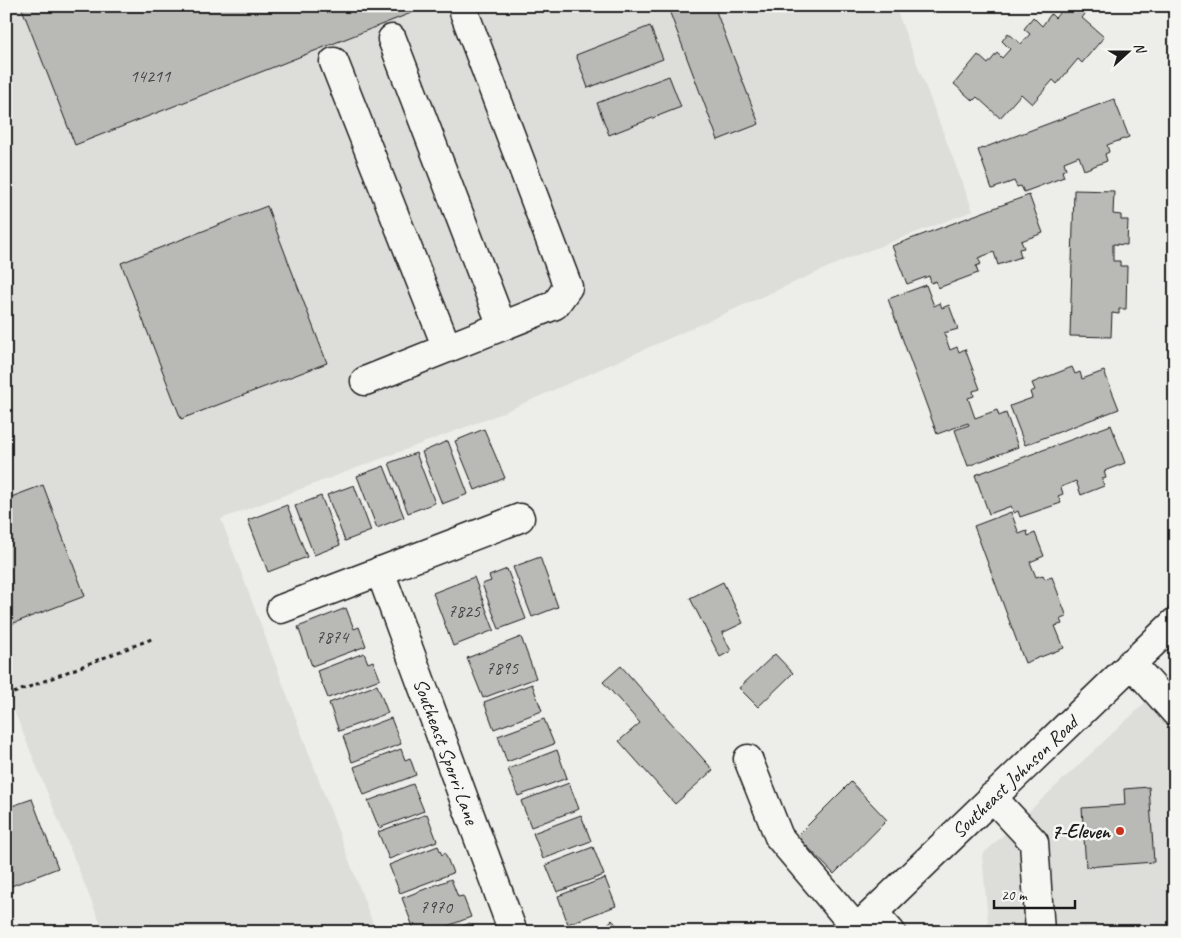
<svg xmlns="http://www.w3.org/2000/svg" width="1181" height="938" font-family="Caveat,sans-serif">
  <style>
    .built { fill: #ddddda }
    .building { fill: #b9b9b6; stroke: #1c1c1c }
    .lines { fill: none; stroke-linecap: round; stroke-linejoin: round }
    .minor-casing { stroke: #1c1c1c; stroke-width: 31 }
    .path { stroke: #1c1c1c; stroke-width: 3; stroke-dasharray: 4 4; stroke-linecap: butt }
    .minor { stroke: #f6f6f2; stroke-width: 28 }
    .poi-dot { fill: #c8321e; stroke: #f6f6f2; stroke-width: 2 }
    .labels { text-anchor: middle; dominant-baseline: central; stroke-width: 5; stroke-linejoin: round; paint-order: stroke }
    .number-label { font-size: 18px; fill: #434342 }
    .street-label { font-size: 20px; fill: #1c1c1c; stroke: #f6f6f2 }
    .poi-label { font-size: 20px; font-weight: bold; fill: #1c1c1c; stroke: #f6f6f2; text-anchor: end }
  </style>
  <rect width="100%" height="100%" fill="#edede9"/>
  <filter id="ink" filterUnits="userSpaceOnUse"><feTurbulence type="fractalNoise" baseFrequency=".02" numOctaves="2"/><feDisplacementMap in="SourceGraphic" scale="10" xChannelSelector="R" yChannelSelector="G"/><feConvolveMatrix kernelMatrix="1 2 1 2 8 2 1 2 1" color-interpolation-filters="sRGB"/></filter>
  <g filter="url(#ink)">
    <path class="built" d="M6,6H895L973,211L849,258L495,416L221,519L376,932H104L6,691Z
      M1175,675V932H989L982,855Z"/>
    <path class="building" d="M21,6H429L75,145Z
      M687,6H714L759,124L718,140L670,13Z
      M1058,6H1075L1085,14L1082,18L1104,37L1082,63L1078,59L1057,84L1053,80L1032,104L1021,94L1000,118L977,97L973,101L954,84L978,55L988,64L997,53L1002,58L1010,49L1002,41L1008,33L1021,44L1030,34L1024,29L1033,17L1042,26L1051,14L1055,18L1062,10Z
      M650,26L663,59L588,88L576,55Z
      M669,76L681,107L609,135L597,103Z
      M1114,99L1129,137L1107,145L1109,152L1105,154L1107,161L1084,170L1079,156L1064,162L1066,169L1062,171L1064,177L1024,192L1021,186L1017,187L1014,181L992,189L978,150Z
      M1074,190L1114,191L1113,214L1121,215V220H1128L1127,245L1113,244V261H1120V266H1127L1126,309H1119V314L1112,313L1111,337L1070,336Z
      M1029,195L1043,233L1021,241L1024,248L1019,249L1021,257L998,265L994,252L978,258L981,264L976,266L978,273L938,288L936,281L931,283L929,276L907,284L892,246Z
      M267,206L327,363L181,419L121,263Z
      M926,285L934,306L940,303L942,308L949,305L958,329L944,333L950,350L957,347L959,352L965,349L980,389L973,391L974,396L968,398L975,418L997,410L999,416L1006,413L1018,447L968,466L955,430L969,425L968,423L937,434L888,299Z
      M1072,367L1075,374L1080,372L1082,379L1104,371L1119,409L1025,445L1010,406L1032,398L1030,392L1035,390L1032,383Z
      M1111,425L1125,463L1104,471L1106,478L1102,479L1104,486L1081,495L1076,481L1061,487L1063,494L1058,496L1061,503L1020,517L1018,511L1014,513L1011,506L989,514L975,475Z
      M484,429L505,478L475,490L455,441Z
      M448,441L468,494L442,504L422,452Z
      M416,453L435,503L408,513L389,463Z
      M384,466L404,517L377,528L357,476Z
      M43,485L85,596L6,626V499Z
      M354,485L371,531L345,541L327,495Z
      M321,496L340,545L314,555L295,506Z
      M287,505L307,557L268,572L248,520Z
      M1011,512L1019,534L1027,531L1028,536L1035,533L1044,556L1030,562L1036,577L1043,575L1045,579L1052,577L1067,617L1060,619L1062,624L1055,626L1064,648L1025,663L974,526Z
      M540,557L558,607L532,617L513,567Z
      M507,569L526,619L499,629L482,584L491,581L489,576Z
      M474,577L494,630L453,646L433,593Z
      M723,582L743,623L722,633L731,651L720,657L690,598Z
      M346,608L354,629L359,627L366,646L312,666L298,627Z
      M521,637L536,678L483,698L467,658Z
      M364,653L368,663L373,661L380,679L328,698L317,671Z
      M775,654L793,673L758,707L739,688Z
      M621,666L713,770L675,804L619,741L640,723L603,682Z
      M532,684L542,711L494,729L484,702Z
      M377,685L388,713L339,731L329,703Z
      M391,718L401,744L352,762L343,736Z
      M544,719L554,744L507,762L498,736Z
      M401,749L405,760L410,758L416,775L364,795L354,767Z
      M557,750L567,778L518,796L508,769Z
      M851,782L887,820L834,874L797,836Z
      M569,783L579,809L531,827L521,801Z
      M413,784L424,811L379,828L368,801Z
      M1149,787L1154,862L1086,867L1082,808L1125,805L1124,789Z
      M32,799L58,868L6,888V808Z
      M427,814L437,841L389,859L378,832Z
      M581,815L591,841L543,859L533,833Z
      M438,846L442,855L445,853L453,873L400,893L389,865Z
      M593,847L604,875L557,892L546,865Z
      M605,878L616,906L568,924L558,896Z
      M451,879L458,897L463,896L471,917L432,932H415L402,898Z
      M612,920L623,932H599Z
      M470,923L474,932H448Z"/>
    <g class="lines">
      <g class="minor-casing">
        <g id="minor">
          <path d="M392,39L502,326"/>
          <path d="M334,62L447,348"/>
          <path d="M365,381L555,305L568,287L464,12"/>
          <path id="s1" d="M380,571L513,932"/>
          <path d="M281,609L520,518"/>
          <path d="M1131,663L1175,712"/>
          <path d="M748,759L779,837L856,928"/>
          <path d="M992,797L1034,842L1040,932"/>
          <path d="M874,913L891,932"/>
          <path id="s2" d="M853,932L1175,622"/>
        </g>
      </g>
      <path class="path" d="M6,696L154,638"/>
      <use href="#minor" class="minor"/>
    </g>
  </g>
  <circle class="poi-dot" cx="1120" cy="831" r="5"/>
  <g class="labels">
    <g class="number-label">
      <text x="150" y="76">14211</text>
      <text x="464" y="611">7825</text>
      <text x="332" y="637">7874</text>
      <text x="502" y="668">7895</text>
      <text x="436" y="907">7970</text>
    </g>
    <g class="street-label">
      <text stroke="none"><textPath href="#s1" startOffset="192">Southeast Sporri Lane</textPath></text>
      <text stroke="none"><textPath href="#s2" startOffset="224">Southeast Johnson Road</textPath></text>
    </g>
    <g class="poi-label">
      <text x="1110" y="831">7-Eleven</text>
    </g>
  </g>
  <rect width="1181" height="938" fill="none" stroke="#f6f6f2" stroke-width="25"/>
  <rect x="12" y="12" width="1156" height="913" fill="none" stroke="#1c1c1c" stroke-width="2" filter="url(#ink)"/>
  <g transform="translate(1128 52) rotate(69)" stroke="#f6f6f2" stroke-width="4" paint-order="stroke">
  <path d="M0-4L9 19L0 12L-9 19Z" fill="#1c1c1c"/>
  <text y="-8" font-size="14" font-weight="bold" text-anchor="middle" fill="#1c1c1c">N</text>
  </g>
  <path d="M994 900v8h81v-8" fill="none" stroke="#1c1c1c" stroke-width="2.5"/>
  <text x="1001" y="900" font-size="15" fill="#1c1c1c" stroke="#f6f6f2" stroke-width="4" paint-order="stroke">20 m</text>
</svg>
